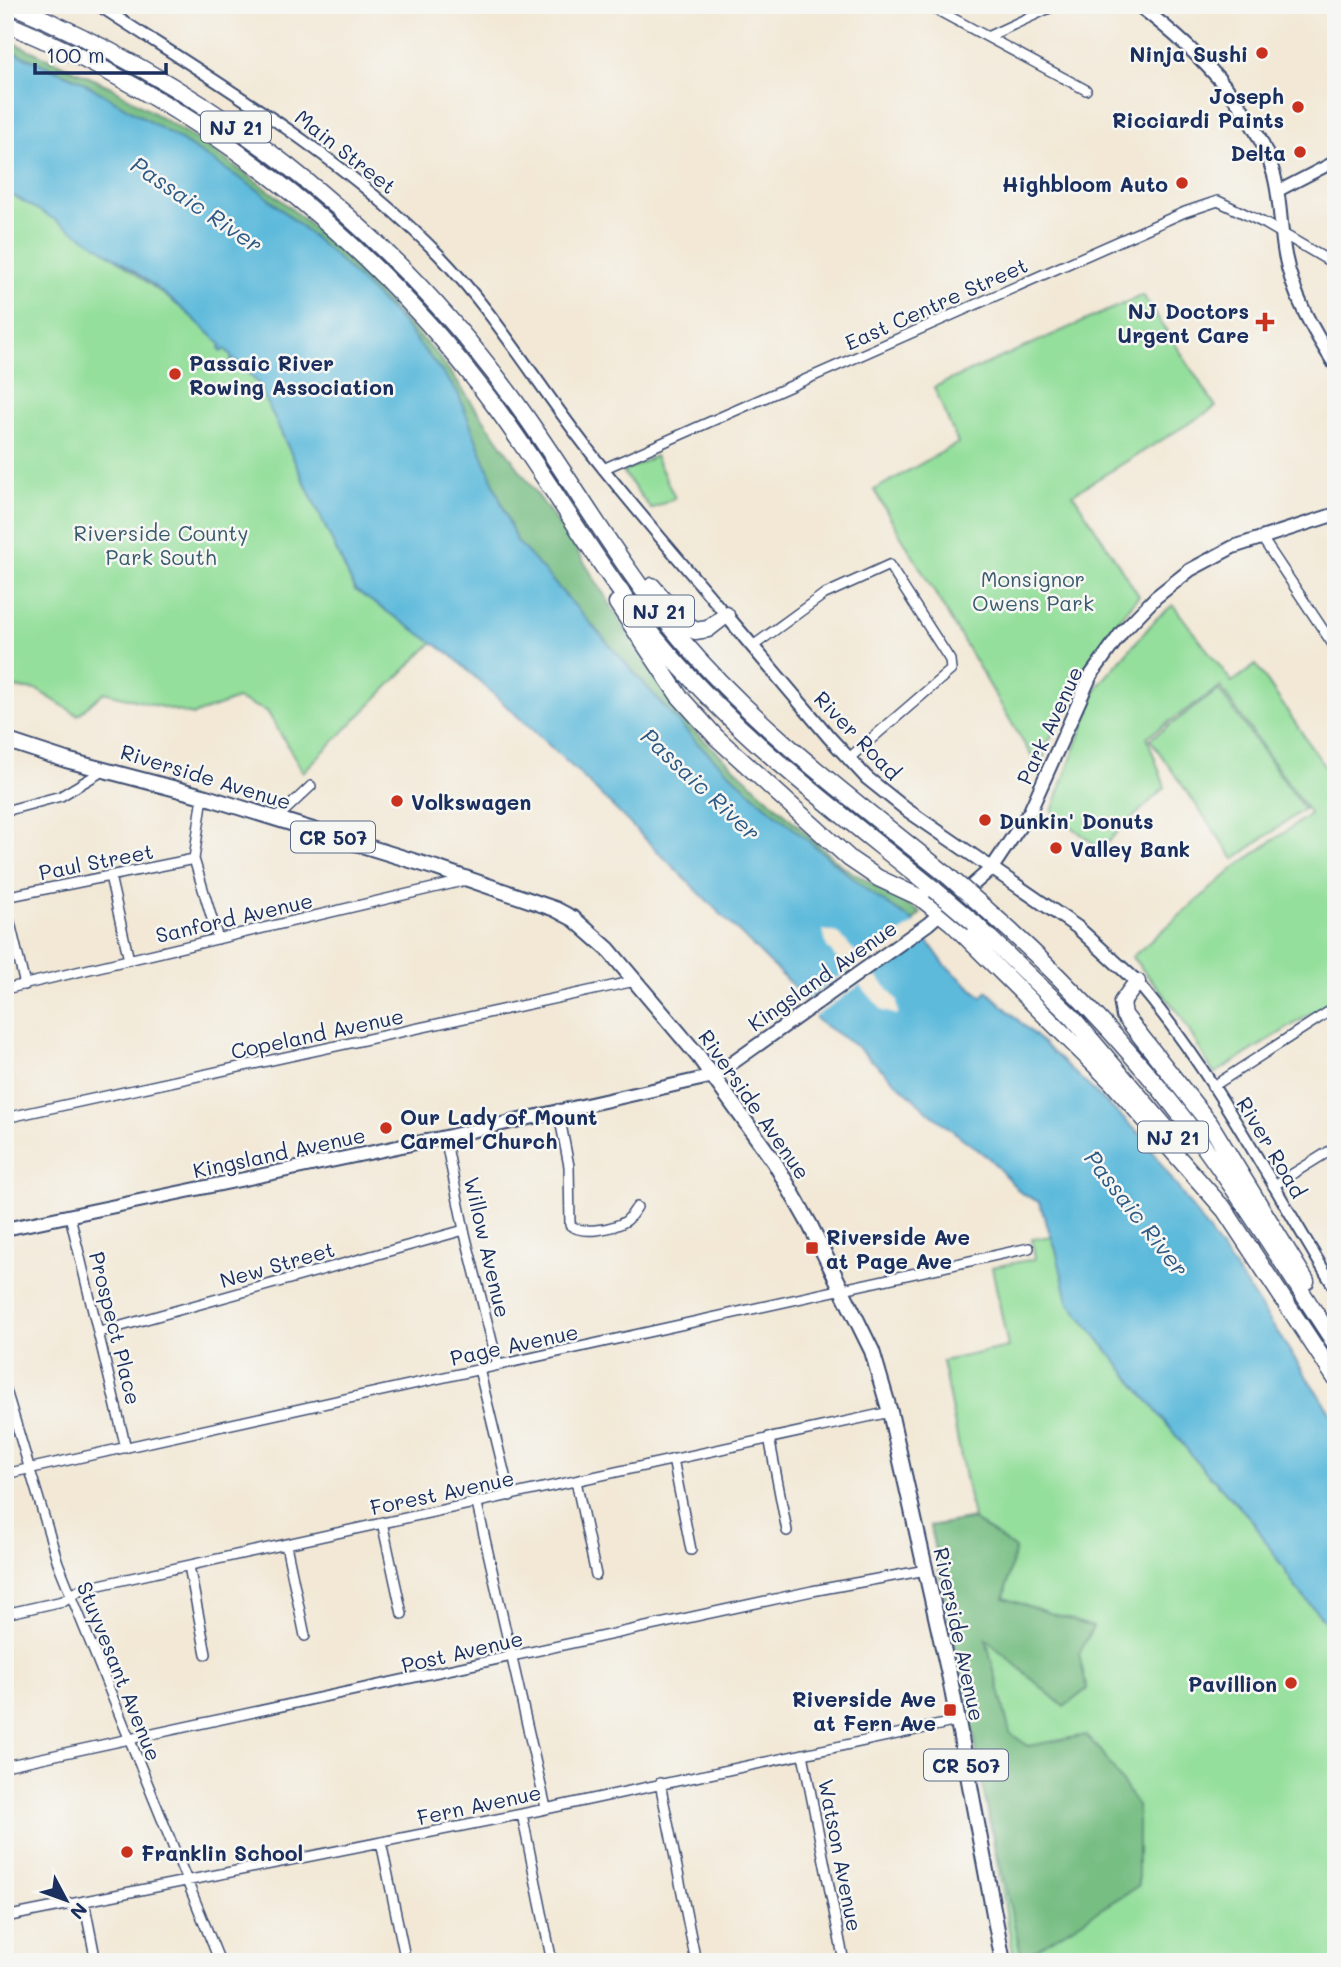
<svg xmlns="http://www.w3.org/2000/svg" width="1341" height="1967" font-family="Mali,sans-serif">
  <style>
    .green { fill: #94df9b; stroke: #58877c; stroke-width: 2 }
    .forest { fill: #77be83; stroke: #497670; stroke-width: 2 }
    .water { fill: #5dbadb; stroke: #3c749c; stroke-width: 2 }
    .pier { fill: #f2e8d5 }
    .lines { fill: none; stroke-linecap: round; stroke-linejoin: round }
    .minor-casing { stroke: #3b4b70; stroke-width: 12 }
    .tertiary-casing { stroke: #3b4b70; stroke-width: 14 }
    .secondary-casing { stroke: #3b4b70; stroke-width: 16 }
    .primary-casing { stroke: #3b4b70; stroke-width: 18 }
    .motorway-casing { stroke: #3b4b70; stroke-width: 19 }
    .minor { stroke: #fff; stroke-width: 9 }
    .tertiary { stroke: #fff; stroke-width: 10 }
    .secondary { stroke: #fff; stroke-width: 12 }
    .primary { stroke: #fff; stroke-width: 14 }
    .motorway { stroke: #fff; stroke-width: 16 }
    .motorway-bridge-casing { stroke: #3b4b70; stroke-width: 19; stroke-linecap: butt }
    .motorway-bridge { stroke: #fff; stroke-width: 16 }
    .poi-dot { fill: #c8321e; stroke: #f6f6f2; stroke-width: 2.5 }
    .labels { text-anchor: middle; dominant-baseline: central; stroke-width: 5; stroke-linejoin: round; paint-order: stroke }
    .shield { fill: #f6f6f2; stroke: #5d6b8a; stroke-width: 2 }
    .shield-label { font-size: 19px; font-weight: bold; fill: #1b2f5e }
    .poi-label { font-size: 21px; font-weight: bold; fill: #1b2f5e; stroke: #f6f6f2; text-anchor: end }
    .street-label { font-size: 21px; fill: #1b2f5e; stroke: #f6f6f2 }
    .park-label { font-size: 21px; fill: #395b6d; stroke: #f6f6f2 }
    .water-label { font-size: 23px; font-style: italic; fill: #2f5984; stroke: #f6f6f2 }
  </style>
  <rect width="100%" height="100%" fill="#f6f6f2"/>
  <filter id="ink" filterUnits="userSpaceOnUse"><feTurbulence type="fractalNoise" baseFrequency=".0143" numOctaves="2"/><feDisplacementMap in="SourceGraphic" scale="14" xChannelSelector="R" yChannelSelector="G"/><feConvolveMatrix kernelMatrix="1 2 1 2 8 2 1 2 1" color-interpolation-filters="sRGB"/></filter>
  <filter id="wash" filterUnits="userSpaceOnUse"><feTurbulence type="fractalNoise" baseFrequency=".00686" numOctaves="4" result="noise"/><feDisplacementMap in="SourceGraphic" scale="28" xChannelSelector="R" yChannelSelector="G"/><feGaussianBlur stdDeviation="1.57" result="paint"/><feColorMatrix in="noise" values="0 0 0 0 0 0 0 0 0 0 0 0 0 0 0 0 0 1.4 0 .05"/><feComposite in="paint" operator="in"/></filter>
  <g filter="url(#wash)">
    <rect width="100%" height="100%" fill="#f2e8d5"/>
    <path class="green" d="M5,191L84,235L196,319L258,383L355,590L433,642L303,772L267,711L237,699L193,715L104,692L78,715L37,690L5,687Z
      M1143,295L1216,407L1073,494L1139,596C1091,649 1062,702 1039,769L874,490L958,443L934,387Z
      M655,456L675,498L651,509L623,472Z
      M1173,605L1232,682L1256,665L1336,783V998L1214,1074L1179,1013L1132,957L1237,866L1310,814L1220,687L1147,737L1165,787L1100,849L1052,811L1098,686L1157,618Z
      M1219,690L1304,809L1234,859L1150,739Z
      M1052,1236L1056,1250L1197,1462L1252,1520L1296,1588L1336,1634V1962H1015L976,1747L930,1526L973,1518L942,1361L1008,1347L992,1267L1035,1259L1032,1239Z"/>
    <path class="forest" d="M5,39L111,87L199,141L274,194L332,244L440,358L576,549L681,719L842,866L921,913L913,921L873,895L758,799L696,742L516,540L457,391L400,320L334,255L261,192L179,139L77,79L6,49Z
      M973,1519L1015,1549L1004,1598L1093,1627L1079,1654L1087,1689L1064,1707L986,1639L1010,1733L1028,1746L1086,1735L1102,1752L1138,1806V1886L1022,1958L977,1764L976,1747L930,1526Z"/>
    <path class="water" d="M5,49L77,79L179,139L261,192L334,255L400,320L457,391L516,540L696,742L758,799L873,895L913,921L945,965L982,997L987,991L1140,1134L1242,1279L1336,1421V1634L1296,1588L1252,1520L1197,1462L1068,1301L1056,1250L1039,1202L1021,1193L990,1159L932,1115L856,1046L818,1021L799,992L579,773L450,654L355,590L258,383L234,359L231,361V355L225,349L221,352L219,348L222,346C160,282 82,234 5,191Z"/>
    <path class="pier" d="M917,921L928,936L875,974L897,1000L898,1015L883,1011L860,985L812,1019L802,1003L847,971L827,947L823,930L838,933L863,960Z"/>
  </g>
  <g filter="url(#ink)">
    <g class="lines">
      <g class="minor-casing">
        <path id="minor" d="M928,5L1086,90
          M989,36L1056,5
          M603,469L1185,212L1218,201L1266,224L1336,265
          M1262,538L1336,649
          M753,646L823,595L889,565L950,660L951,670L848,759
          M203,796L194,859L218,939
          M5,811L61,796L106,769
          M276,819L311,786
          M110,876L129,960
          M5,897L194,859
          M5,902L25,985
          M5,989L467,880
          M1212,1087L1336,1007
          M558,1109L569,1166L570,1225C582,1235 613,1229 626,1221C630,1218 634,1211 637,1207
          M5,1118L635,981
          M445,1137L464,1230L498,1365
          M1273,1186L1336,1147
          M70,1216L126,1448
          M100,1332L464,1230
          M479,1369L510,1496
          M5,1387L58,1563L220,1962
          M769,1437L787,1531
          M673,1459L691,1550
          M5,1474L1029,1248
          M576,1481L596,1575
          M477,1504L546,1808
          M382,1522L402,1614
          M286,1545L305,1636
          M189,1566L206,1654
          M5,1614L63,1601L81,1589L890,1412
          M803,1754L844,1962
          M5,1766L812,1591L926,1570
          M660,1783L696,1962
          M522,1814L552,1962
          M381,1842L406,1962
          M84,1901L96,1962
          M5,1917L522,1814L958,1721"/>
      </g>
      <g class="tertiary-casing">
        <path id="tertiary" d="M98,5C216,82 339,153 439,255C495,313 538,385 587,448C631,505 680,560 726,615
          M1278,191L1336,161
          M1137,982C1216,1075 1272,1187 1336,1290"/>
      </g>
      <g class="secondary-casing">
        <path id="secondary" d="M1138,5C1195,48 1254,105 1274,175C1281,201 1280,228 1285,255C1293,296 1313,331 1336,366
          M726,615L829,737L867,778L907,810L1077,927L1137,982
          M5,1229L445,1137L714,1076L928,924L992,868L1030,811L1091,675L1122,632L1156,597L1190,570L1233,547L1336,514"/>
      </g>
      <g class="primary-casing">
        <path id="primary" d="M5,740L66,760L203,796L436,868L555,909L574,919L608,949L699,1057L775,1163L810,1225L872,1351L890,1412L950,1679L1003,1962"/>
      </g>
      <g class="motorway-casing">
        <path id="motorway" d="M12,5C210,88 381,220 509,393C568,473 616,561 680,638C757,729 855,801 947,875
          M5,23C200,104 368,234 494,405C554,486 603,577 669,654C746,744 843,815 935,890
          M652,586L682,621L695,631L708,629L726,615
          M617,603L679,696L716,737L850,859L878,878L921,898L952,923L1110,1080L1228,1214
          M986,909C1060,974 1127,1045 1187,1123C1240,1194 1287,1270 1336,1345
          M974,923L1070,1015L1173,1136
          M1137,982L1122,1002L1124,1015L1210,1124L1306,1281
          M1222,1206L1336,1379"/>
      </g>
      <use href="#minor" class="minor"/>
      <use href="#tertiary" class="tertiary"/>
      <use href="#secondary" class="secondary"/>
      <use href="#primary" class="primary"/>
      <use href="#motorway" class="motorway"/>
      <g class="motorway-bridge-casing">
        <path id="motorway-bridge" d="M947,875L986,909
          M935,890L974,923"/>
      </g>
      <use href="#motorway-bridge" class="motorway-bridge"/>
    </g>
  </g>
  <g class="poi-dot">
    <circle cx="1262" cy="53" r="7"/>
    <circle cx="1298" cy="107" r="7"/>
    <circle cx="1300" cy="152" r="7"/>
    <circle cx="1182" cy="183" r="7"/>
    <path d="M1261.5 311.5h7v7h7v7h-7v7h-7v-7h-7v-7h7z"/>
    <circle cx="175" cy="374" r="7"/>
    <circle cx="397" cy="801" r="7"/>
    <circle cx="985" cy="820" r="7"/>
    <circle cx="1056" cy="848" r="7"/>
    <circle cx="386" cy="1128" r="7"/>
    <rect x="805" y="1241" width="14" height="14" rx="3.5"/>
    <circle cx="1291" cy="1683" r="7"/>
    <rect x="943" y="1703" width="14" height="14" rx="3.5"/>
    <circle cx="127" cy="1852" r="7"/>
  </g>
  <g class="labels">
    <g class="shield">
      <rect x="201" y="111.5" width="70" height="31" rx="5"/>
      <rect x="624" y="595.5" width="70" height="31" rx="5"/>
      <rect x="291" y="821.5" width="84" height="31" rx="5"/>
      <rect x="1138" y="1121.5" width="70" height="31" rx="5"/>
      <rect x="924" y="1749.5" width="84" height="31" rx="5"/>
    </g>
    <g class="shield-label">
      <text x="236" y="127">NJ 21</text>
      <text x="659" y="611">NJ 21</text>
      <text x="333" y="837">CR 507</text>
      <text x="1173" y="1137">NJ 21</text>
      <text x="966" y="1765">CR 507</text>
    </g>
    <g class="poi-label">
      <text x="1248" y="53">Ninja Sushi</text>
      <text x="1284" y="95">Joseph<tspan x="1284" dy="24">Ricciardi Paints</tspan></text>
      <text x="1286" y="152">Delta</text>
      <text x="1168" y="183">Highbloom Auto</text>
      <text x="1249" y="310">NJ Doctors<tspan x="1249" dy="24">Urgent Care</tspan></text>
      <text x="189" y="362" text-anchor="start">Passaic River<tspan x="189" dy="24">Rowing Association</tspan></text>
      <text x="411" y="801" text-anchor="start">Volkswagen</text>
      <text x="999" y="820" text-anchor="start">Dunkin' Donuts</text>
      <text x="1070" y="848" text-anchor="start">Valley Bank</text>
      <text x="400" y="1116" text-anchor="start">Our Lady of Mount<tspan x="400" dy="24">Carmel Church</tspan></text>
      <text x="826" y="1236" text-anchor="start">Riverside Ave<tspan x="826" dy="24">at Page Ave</tspan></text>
      <text x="1277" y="1683">Pavillion</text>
      <text x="936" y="1698">Riverside Ave<tspan x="936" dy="24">at Fern Ave</tspan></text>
      <text x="141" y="1852" text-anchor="start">Franklin School</text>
    </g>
    <g class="street-label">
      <text transform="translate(346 151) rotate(38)">Main Street</text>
      <text transform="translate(936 303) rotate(-24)">East Centre Street</text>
      <text transform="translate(1049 725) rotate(-65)">Park Avenue</text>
      <text transform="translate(858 735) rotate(46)">River Road</text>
      <text transform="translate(206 776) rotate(17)">Riverside Avenue</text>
      <text transform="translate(96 861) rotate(-11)">Paul Street</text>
      <text transform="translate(234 917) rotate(-13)">Sanford Avenue</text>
      <text transform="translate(822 975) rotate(-35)">Kingsland Avenue</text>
      <text transform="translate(317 1033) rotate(-12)">Copeland Avenue</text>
      <text transform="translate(755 1104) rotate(55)">Riverside Avenue</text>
      <text transform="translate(1272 1147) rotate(59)">River Road</text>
      <text transform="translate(279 1152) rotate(-12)">Kingsland Avenue</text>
      <text transform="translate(488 1247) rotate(77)">Willow Avenue</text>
      <text transform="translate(277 1264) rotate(-16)">New Street</text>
      <text transform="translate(116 1328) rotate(76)">Prospect Place</text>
      <text transform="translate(514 1344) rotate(-12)">Page Avenue</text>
      <text transform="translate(442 1492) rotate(-12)">Forest Avenue</text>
      <text transform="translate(960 1634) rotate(78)">Riverside Avenue</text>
      <text transform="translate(462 1651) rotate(-13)">Post Avenue</text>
      <text transform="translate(120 1671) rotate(68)">Stuyvesant Avenue</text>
      <text transform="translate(479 1804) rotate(-12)">Fern Avenue</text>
      <text transform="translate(841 1855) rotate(79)">Watson Avenue</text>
    </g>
    <g class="park-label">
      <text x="161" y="532">Riverside County<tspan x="161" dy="24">Park South</tspan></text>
      <text x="1033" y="578">Monsignor<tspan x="1033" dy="24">Owens Park</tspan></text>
    </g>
    <g class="water-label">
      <text transform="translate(197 204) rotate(34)">Passaic River</text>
      <text transform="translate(701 784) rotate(43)">Passaic River</text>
      <text transform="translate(1137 1213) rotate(52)">Passaic River</text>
    </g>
  </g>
  <rect width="1341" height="1967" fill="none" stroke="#f6f6f2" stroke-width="28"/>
  <g transform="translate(66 1900) rotate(131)" stroke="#f6f6f2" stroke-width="5" paint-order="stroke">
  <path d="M0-5L12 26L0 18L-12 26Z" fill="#1b2f5e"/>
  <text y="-10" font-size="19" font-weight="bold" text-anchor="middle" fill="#1b2f5e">N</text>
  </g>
  <path d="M35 63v10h131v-10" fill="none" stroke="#1b2f5e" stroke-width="3.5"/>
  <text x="46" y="63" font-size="21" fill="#1b2f5e" stroke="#f6f6f2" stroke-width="5" paint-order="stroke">100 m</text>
</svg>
